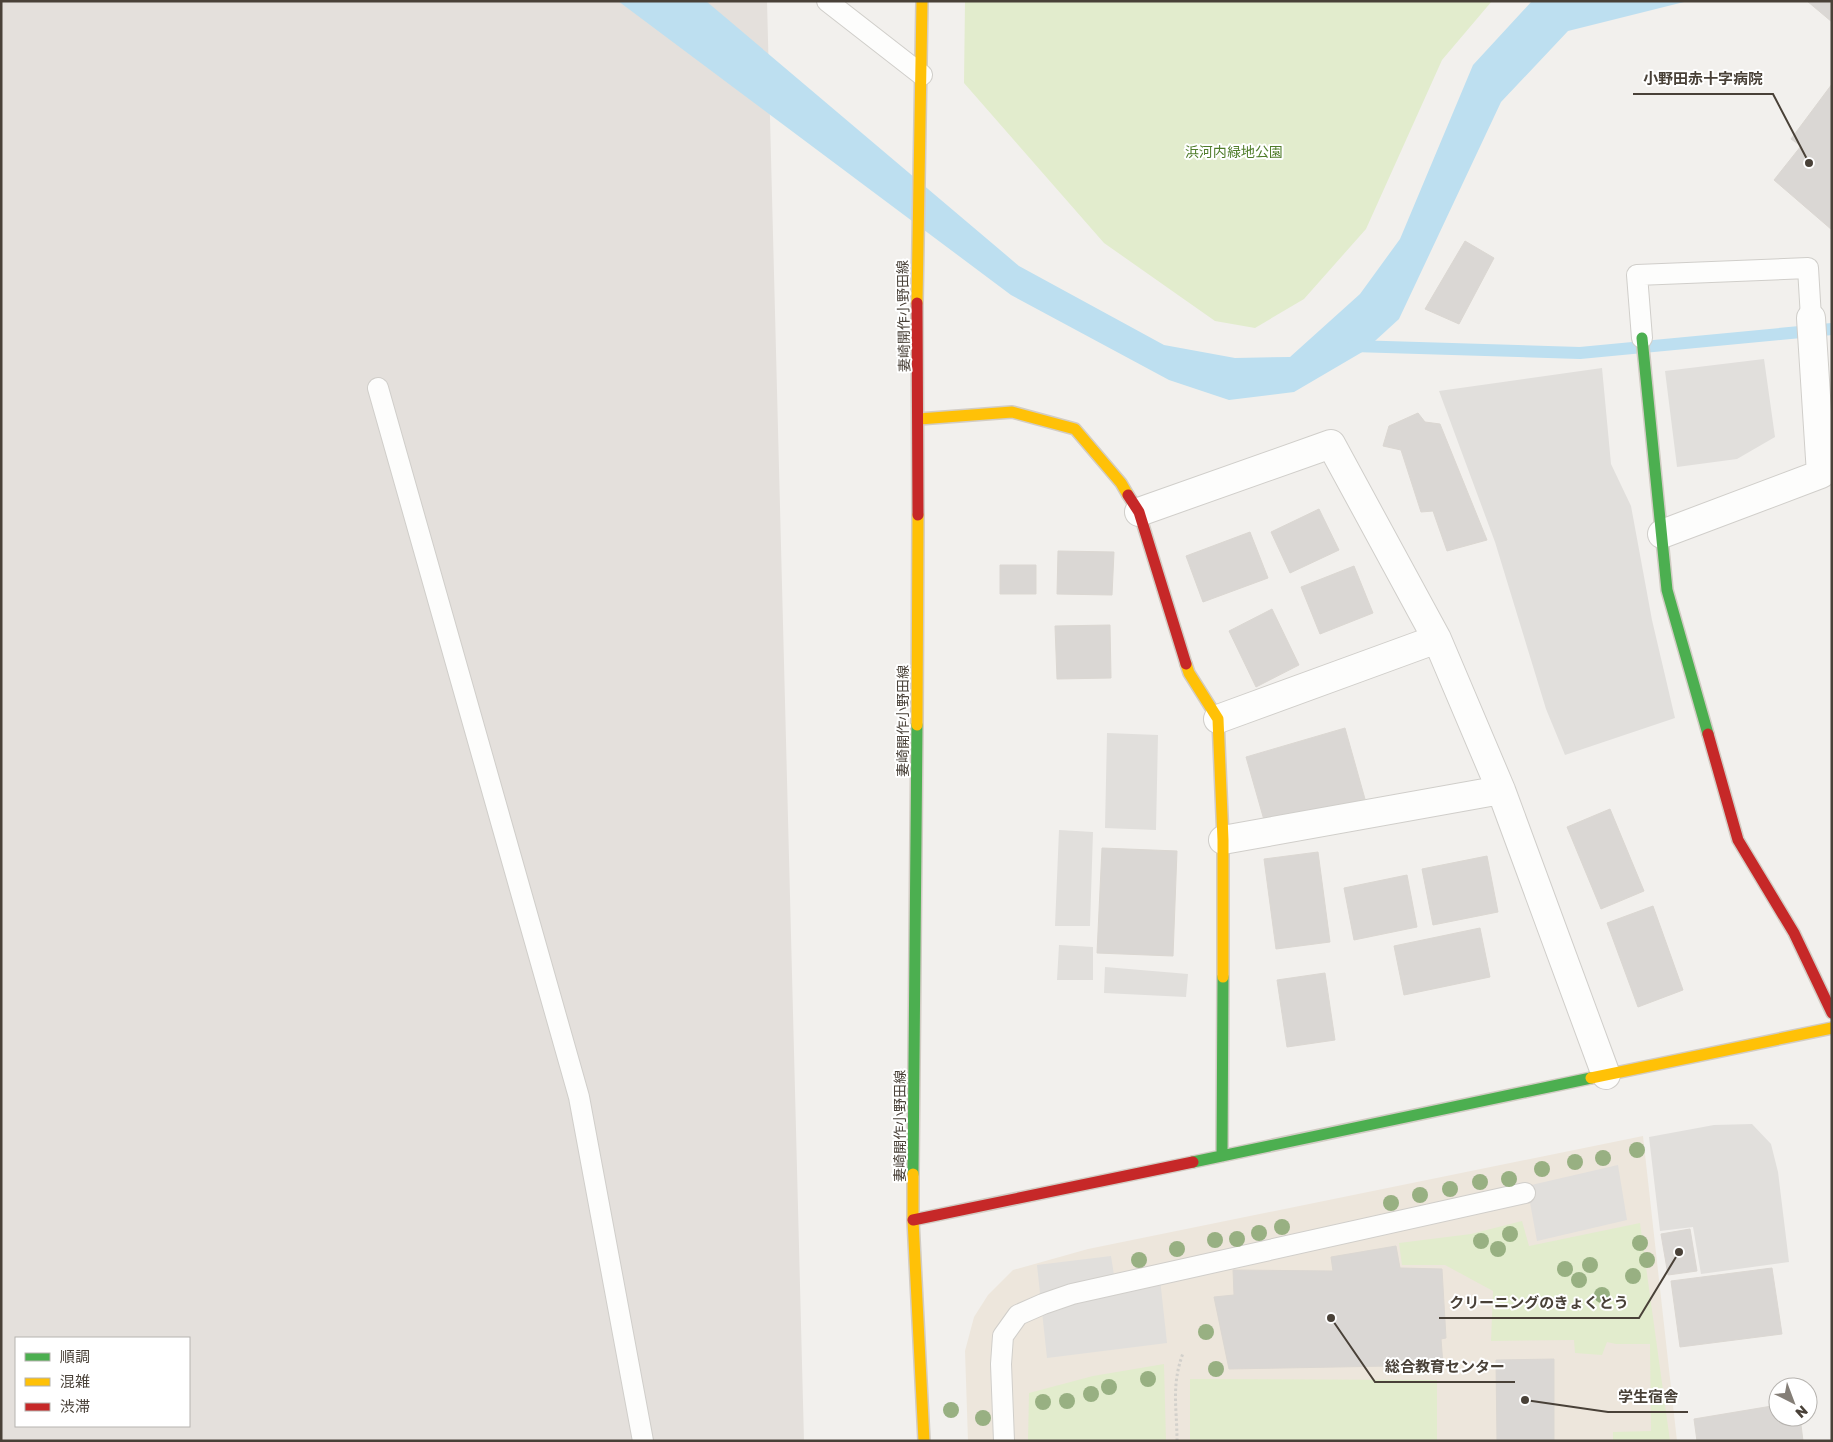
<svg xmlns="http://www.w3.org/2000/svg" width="1833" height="1442" font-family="'Golos Text','Noto Sans JP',sans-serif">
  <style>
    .industrial { fill: #e4e0dc; fill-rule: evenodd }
    .education { fill: #ede6dc }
    .green { fill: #e2eccd }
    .parking { fill: #e1dfdc }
    .water { fill: #bddff0 }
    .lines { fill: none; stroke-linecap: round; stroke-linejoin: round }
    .stream { stroke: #bddff0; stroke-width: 12 }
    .building { fill: #dad7d4; stroke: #dbd7d2 }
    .lane-casing { stroke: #d0ceca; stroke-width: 22 }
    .street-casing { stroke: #d0ceca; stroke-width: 30 }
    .fast-casing { stroke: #d2ccc4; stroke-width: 14 }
    .slow-casing { stroke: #d2ccc4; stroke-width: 14 }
    .jam-casing { stroke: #d2ccc4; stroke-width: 14 }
    .path { stroke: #d2d0cb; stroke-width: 3; stroke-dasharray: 2.5 2.5; stroke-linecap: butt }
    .lane { stroke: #fdfdfc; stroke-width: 20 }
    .street { stroke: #fdfdfc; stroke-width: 28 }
    .fast { stroke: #4caf50; stroke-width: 11 }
    .slow { stroke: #ffc107; stroke-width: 11 }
    .jam { stroke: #c62828; stroke-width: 11 }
    .tree { fill: #98b082 }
    .labels { text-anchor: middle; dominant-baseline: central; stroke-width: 4; stroke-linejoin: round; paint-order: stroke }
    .park-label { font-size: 14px; fill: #4f7c2a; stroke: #fff }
    .street-label { font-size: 14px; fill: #494138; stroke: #fff }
    .leader { fill: none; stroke: #494138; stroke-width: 2 }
    .callout-dot { fill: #494138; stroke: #fff; stroke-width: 2 }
    .callout-label { font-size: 15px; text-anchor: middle; font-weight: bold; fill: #494138; stroke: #fff; stroke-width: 4; stroke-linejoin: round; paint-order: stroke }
  </style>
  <rect width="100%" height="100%" fill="#f2f0ed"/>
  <path class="industrial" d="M1,1H767L804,1441H1ZM16,1338H189V1426H16Z"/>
  <path class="education" d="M1643,1136L1677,1441H968L965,1351L974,1317L988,1295L1013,1270L1088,1249Z"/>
  <path class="green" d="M965,1H1492L1442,60L1366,229L1304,299L1255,328L1215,321L1104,243L964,83Z
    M1522,1221L1529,1246L1640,1223L1670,1441H1613V1432L1651,1431L1650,1344H1616L1607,1342L1602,1355L1575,1353L1574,1340L1491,1341L1493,1291L1445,1265H1402L1399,1243L1471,1234Z
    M1164,1364L1166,1441H1028L1029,1393L1093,1376Z
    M1190,1379L1437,1380V1441H1190Z"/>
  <path class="parking" d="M1764,359L1775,437L1737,459L1677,467L1665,371Z
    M1602,368L1611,464L1631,506L1652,620L1675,718L1565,755L1546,709L1495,542L1439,391Z
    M1107,733L1158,735L1156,830L1105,828Z
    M1059,830L1093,832L1090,926H1055Z
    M1059,945L1093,947V980H1057Z
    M1105,967L1188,974L1186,997L1104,993Z
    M1752,1124L1771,1144L1778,1172L1789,1262L1701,1274L1693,1227L1660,1231L1649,1137L1714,1125Z
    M1618,1165L1627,1220L1537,1241L1527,1186Z
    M1111,1256L1114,1275L1159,1270L1167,1343L1047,1358L1037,1265Z"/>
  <path class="water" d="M618,1H706L1019,266L1164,345L1235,358L1290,357L1360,294L1400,239L1473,65L1532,1H1688L1568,31L1501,102L1399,319L1364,351L1294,392L1229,400L1169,380L1011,295Z"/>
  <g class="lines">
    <path class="stream" d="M1353,346L1580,353L1832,329"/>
  </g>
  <path class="building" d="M1807,1H1832V22Z
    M1832,84V230L1774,180L1801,146L1791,139Z
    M1465,241L1494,258L1459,324L1425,309Z
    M1418,413L1425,422L1440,424L1487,540L1447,551L1433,511L1421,512L1401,450L1383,446L1389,426Z
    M1319,509L1339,550L1290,573L1271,532Z
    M1250,532L1268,578L1203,602L1186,556Z
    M1058,551L1114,552L1112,595L1057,594Z
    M1000,565H1036V594H1000Z
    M1354,566L1373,613L1320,634L1301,587Z
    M1272,609L1299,665L1256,687L1229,631Z
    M1110,625L1111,678L1057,679L1055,626Z
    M1345,728L1365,799L1266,827L1246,757Z
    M1610,809L1644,891L1601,909L1567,827Z
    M1102,848L1177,851L1173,956L1097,953Z
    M1318,852L1330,942L1276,949L1264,859Z
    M1487,856L1498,912L1433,925L1422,869Z
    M1407,875L1417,927L1354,940L1344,888Z
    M1653,906L1683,990L1638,1007L1607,923Z
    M1480,928L1490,977L1404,995L1394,946Z
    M1325,973L1335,1040L1287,1047L1277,980Z
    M1690,1229L1697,1271L1668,1275L1661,1234Z
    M1396,1246L1400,1268L1442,1269L1446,1338L1441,1339L1443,1365L1229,1369L1214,1297L1234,1295L1233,1270L1333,1271L1331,1257Z
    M1772,1268L1782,1334L1680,1347L1671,1281Z
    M1554,1359V1441H1497L1496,1360Z
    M1778,1405V1417H1800L1803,1441H1697L1694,1419Z"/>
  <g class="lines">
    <g class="lane-casing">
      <path id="lane" d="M827,1L922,75
        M1642,338L1637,275L1808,268L1811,318
        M378,388L579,1097L643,1441
        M1004,1441L1001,1364L1003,1336L1018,1315L1043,1304L1072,1294L1525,1193"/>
    </g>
    <g class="street-casing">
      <path id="street" d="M1139,512L1331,444L1437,639L1501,790L1606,1075
        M1662,534L1821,474L1811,318
        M1218,719L1437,639
        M1223,840L1501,790"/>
    </g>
    <g class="fast-casing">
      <path id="fast" d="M1642,338L1667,590L1708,734
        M1222,1156L1223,977
        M1193,1162L1591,1078
        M913,1174L917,725"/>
    </g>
    <g class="slow-casing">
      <path id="slow" d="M917,303L922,1
        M919,419L1012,412L1075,429L1121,483L1128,495
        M1186,664L1189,673L1218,719L1223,840V977
        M917,725L918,515
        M1591,1078L1832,1028
        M913,1174V1220L924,1441"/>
    </g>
    <g class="jam-casing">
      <path id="jam" d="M917,303L918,515
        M1128,495L1139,512L1186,664
        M1708,734L1738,840L1794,933L1832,1013
        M913,1220L1193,1162"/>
    </g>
    <path class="path" d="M1177,1441C1177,1407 1171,1386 1183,1353"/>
    <use href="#lane" class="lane"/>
    <use href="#street" class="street"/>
    <use href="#fast" class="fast"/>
    <use href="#slow" class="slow"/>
    <use href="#jam" class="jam"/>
  </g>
  <g class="tree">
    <circle cx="1637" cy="1150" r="8"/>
    <circle cx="1603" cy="1158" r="8"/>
    <circle cx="1575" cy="1162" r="8"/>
    <circle cx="1542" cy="1169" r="8"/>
    <circle cx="1509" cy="1179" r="8"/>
    <circle cx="1480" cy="1182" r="8"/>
    <circle cx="1450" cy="1189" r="8"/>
    <circle cx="1420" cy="1195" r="8"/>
    <circle cx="1391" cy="1203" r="8"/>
    <circle cx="1282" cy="1227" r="8"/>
    <circle cx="1259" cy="1233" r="8"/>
    <circle cx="1510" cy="1234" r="8"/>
    <circle cx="1237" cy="1239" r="8"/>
    <circle cx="1215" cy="1240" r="8"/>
    <circle cx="1481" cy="1241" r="8"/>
    <circle cx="1640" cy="1243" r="8"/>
    <circle cx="1177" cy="1249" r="8"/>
    <circle cx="1498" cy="1249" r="8"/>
    <circle cx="1139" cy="1260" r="8"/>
    <circle cx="1647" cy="1260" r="8"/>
    <circle cx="1590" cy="1265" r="8"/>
    <circle cx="1565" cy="1269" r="8"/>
    <circle cx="1633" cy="1276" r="8"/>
    <circle cx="1579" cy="1280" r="8"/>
    <circle cx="1602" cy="1295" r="8"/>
    <circle cx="1206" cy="1332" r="8"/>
    <circle cx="1216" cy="1369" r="8"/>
    <circle cx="1148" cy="1379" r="8"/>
    <circle cx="1109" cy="1387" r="8"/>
    <circle cx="1091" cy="1394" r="8"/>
    <circle cx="1067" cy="1401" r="8"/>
    <circle cx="1043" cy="1402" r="8"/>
    <circle cx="951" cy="1410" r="8"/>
    <circle cx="983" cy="1418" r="8"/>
  </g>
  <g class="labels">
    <g class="park-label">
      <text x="1234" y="151">浜河内緑地公園</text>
    </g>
    <g class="street-label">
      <text transform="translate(903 316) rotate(-91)">妻崎開作小野田線</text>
      <text transform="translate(902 721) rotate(-90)">妻崎開作小野田線</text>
      <text transform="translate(899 1126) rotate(-90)">妻崎開作小野田線</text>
    </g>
  </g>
  <path class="leader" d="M1809 163L1773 94H1633M1679 1252L1639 1318H1439M1331 1318L1375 1382H1515M1525 1400L1608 1412H1688"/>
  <g class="callout-dot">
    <circle cx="1809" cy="163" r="5"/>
    <circle cx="1679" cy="1252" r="5"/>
    <circle cx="1331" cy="1318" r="5"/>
    <circle cx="1525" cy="1400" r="5"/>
  </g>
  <g class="callout-label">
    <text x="1703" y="84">小野田赤十字病院</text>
    <text x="1539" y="1308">クリーニングのきょくとう</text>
    <text x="1445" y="1372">総合教育センター</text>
    <text x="1648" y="1402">学生宿舎</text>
  </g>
  <rect width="1833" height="1442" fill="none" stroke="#494138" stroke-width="5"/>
  <rect x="15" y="1337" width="175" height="90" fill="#ffffff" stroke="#b6b3af"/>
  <rect x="25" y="1353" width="25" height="8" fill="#4caf50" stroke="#b6b3af"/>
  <text x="60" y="1362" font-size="15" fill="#494138">順調</text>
  <rect x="25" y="1378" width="25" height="8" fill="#ffc107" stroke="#b6b3af"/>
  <text x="60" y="1387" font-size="15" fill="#494138">混雑</text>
  <rect x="25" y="1403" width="25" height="8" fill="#c62828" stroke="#b6b3af"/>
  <text x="60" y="1412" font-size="15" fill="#494138">渋滞</text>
  <g transform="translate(1793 1402) rotate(138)"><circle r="24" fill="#ffffff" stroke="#b6b3af"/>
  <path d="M0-4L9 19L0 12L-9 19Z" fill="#847e77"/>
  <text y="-8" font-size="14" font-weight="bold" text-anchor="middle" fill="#494138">N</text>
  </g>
</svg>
